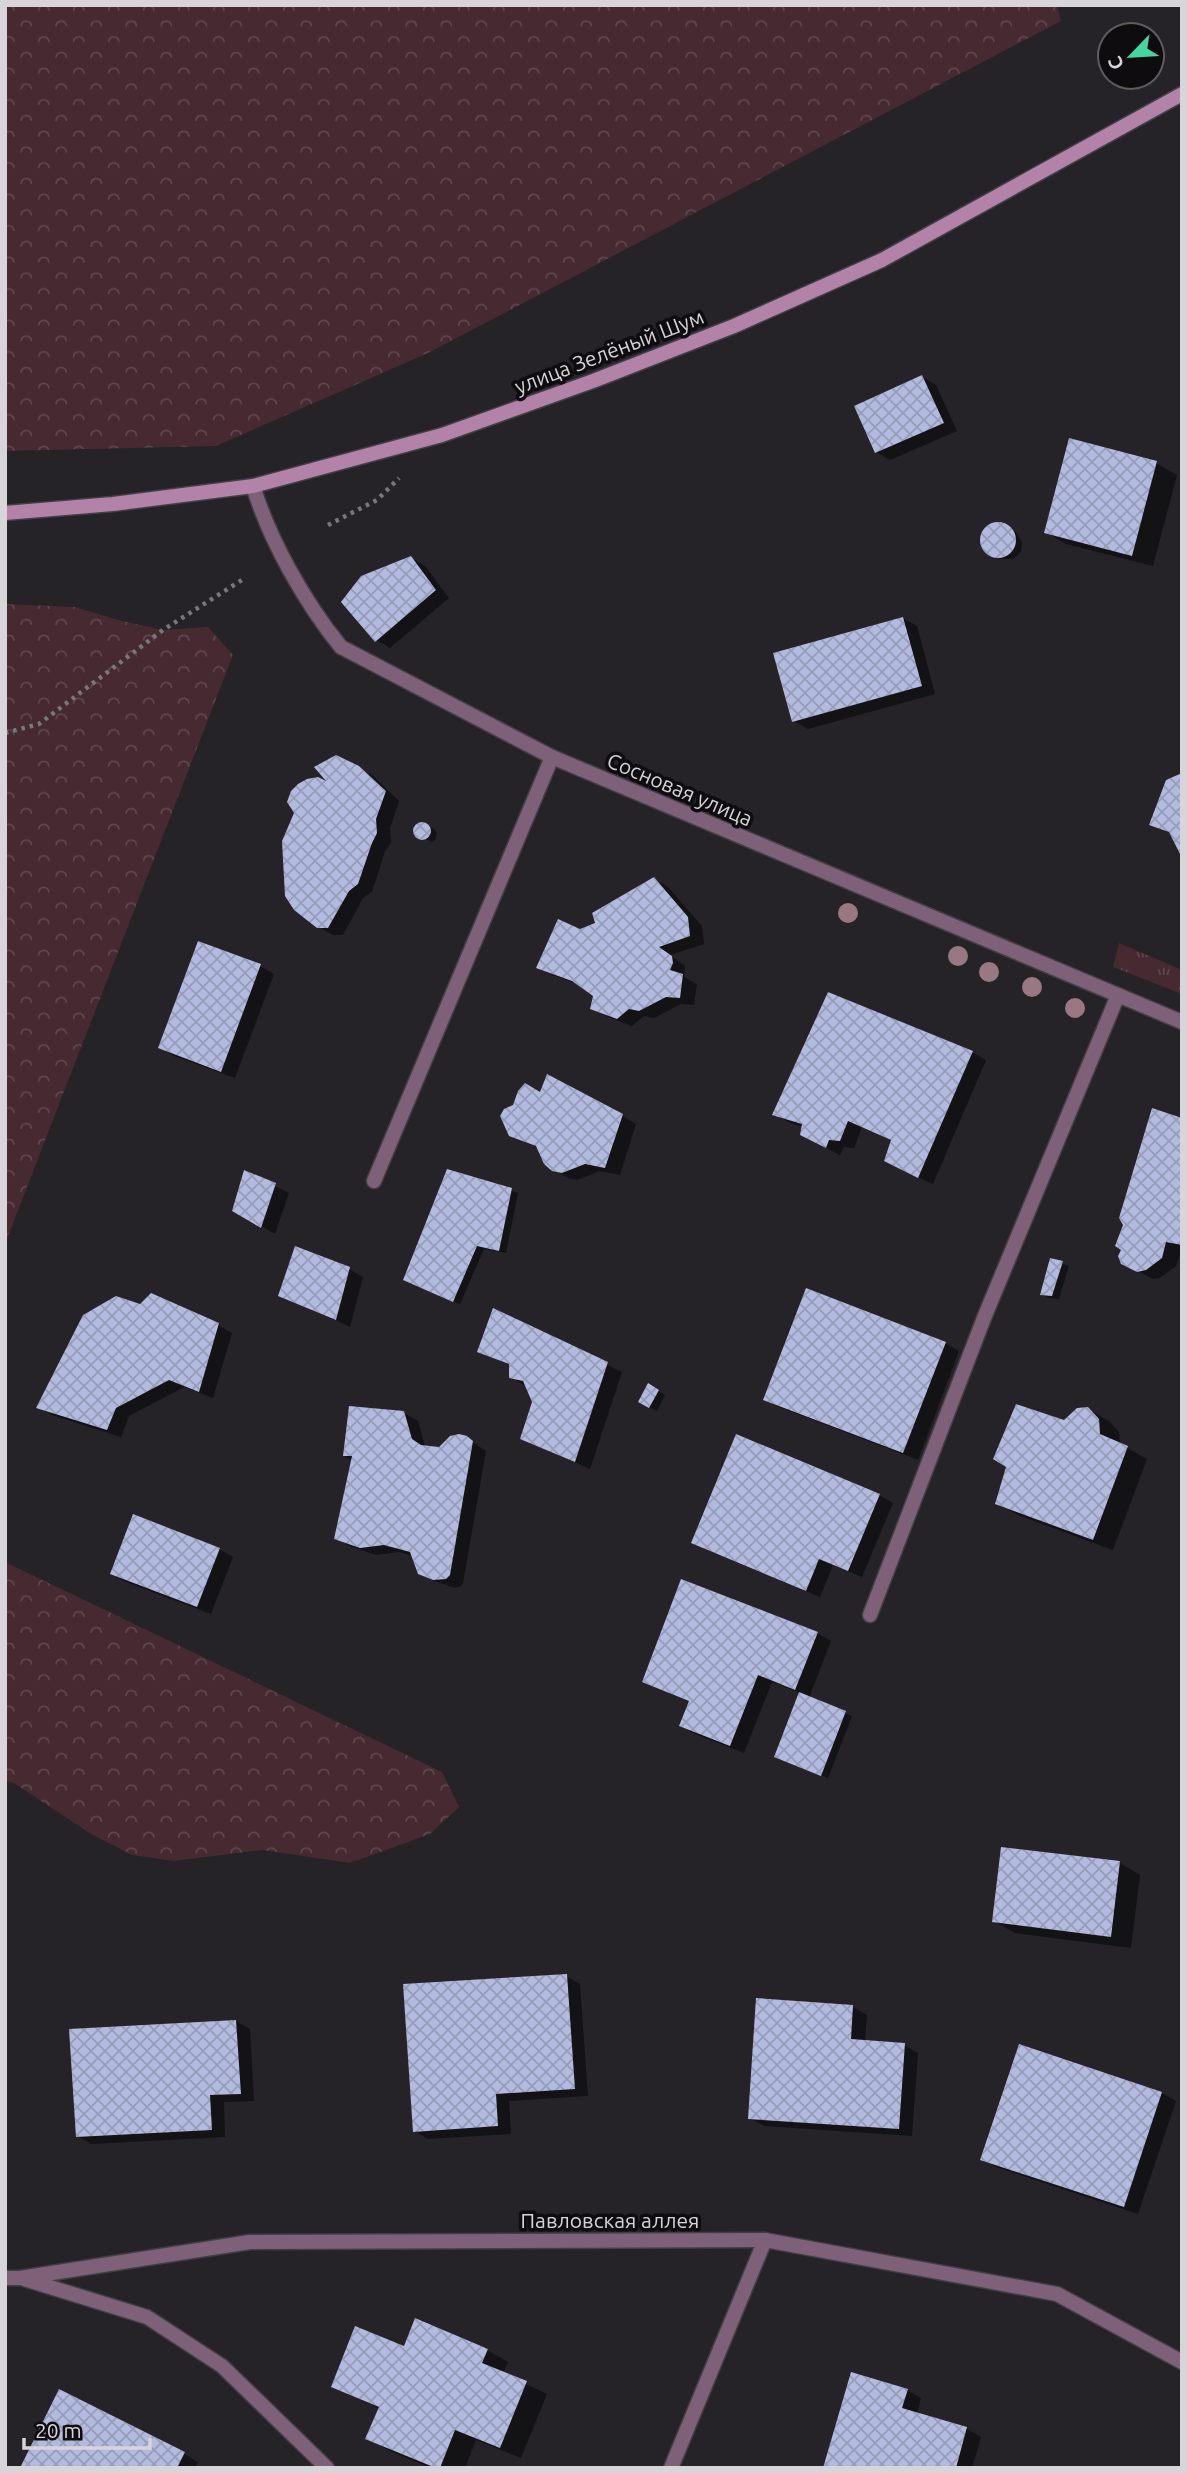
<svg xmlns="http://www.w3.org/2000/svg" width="1187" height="2473" font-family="Ubuntu,sans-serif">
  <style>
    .grass { fill: url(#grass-tufts) }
    .forest { fill: url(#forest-crowns) }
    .shadow { fill: #0007 }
    .building { fill: url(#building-cross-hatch) }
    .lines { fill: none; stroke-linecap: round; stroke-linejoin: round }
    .service-casing { stroke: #413f44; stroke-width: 17 }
    .minor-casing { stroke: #413f44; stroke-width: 17 }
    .secondary-casing { stroke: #413f44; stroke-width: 17 }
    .path { stroke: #7a777c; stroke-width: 4.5; stroke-dasharray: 3.5 5; stroke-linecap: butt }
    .service { stroke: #7e6078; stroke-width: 14 }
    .minor { stroke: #7e6078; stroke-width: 14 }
    .secondary { stroke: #b282a8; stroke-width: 14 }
    .tree { fill: #9a7883 }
    .labels { text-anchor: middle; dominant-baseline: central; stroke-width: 7; stroke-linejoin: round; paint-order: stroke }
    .street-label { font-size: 21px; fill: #d7d5d9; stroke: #0e0c0f }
  </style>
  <defs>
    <pattern id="grass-tufts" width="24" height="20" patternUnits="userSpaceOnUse" patternTransform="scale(1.75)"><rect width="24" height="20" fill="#462931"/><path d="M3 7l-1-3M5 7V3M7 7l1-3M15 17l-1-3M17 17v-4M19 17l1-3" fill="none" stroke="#60474e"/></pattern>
    <pattern id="forest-crowns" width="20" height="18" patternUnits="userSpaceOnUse" patternTransform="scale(1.75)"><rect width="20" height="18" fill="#462931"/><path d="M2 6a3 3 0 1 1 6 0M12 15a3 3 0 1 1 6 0" fill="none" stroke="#60474e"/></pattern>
    <pattern id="building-cross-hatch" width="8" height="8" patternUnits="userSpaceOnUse" patternTransform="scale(1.75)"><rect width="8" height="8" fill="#b3bae0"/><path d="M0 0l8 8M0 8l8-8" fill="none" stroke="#969cb8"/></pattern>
  </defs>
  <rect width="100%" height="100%" fill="#252228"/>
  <path class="grass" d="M1119,943L1182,970V994L1113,967Z"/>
  <path class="forest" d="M5,5H1057L1061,21L428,353L216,446L5,451Z
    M5,604L75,607L118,620L163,630L208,627L233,655L5,1244Z
    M5,1562L442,1772L459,1807L430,1834L350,1863L263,1850L174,1861L132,1855L91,1834L14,1783L5,1781Z"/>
  <path class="shadow" d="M922,377L936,385L957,431L890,460L876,452Z
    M1156,463L1177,475L1153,566L1066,544L1046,532Z
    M993,525H1004L1016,532L1022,542L1021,552L1013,559H999L984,547L983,537Z
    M411,558L425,566L449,598L390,648L376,640Z
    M903,618L917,626L935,694L808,729L794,721Z
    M358,768L373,776L399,801L390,828L391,842L385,851L372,892L363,898L343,935H333L318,927L332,786Z
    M419,824L434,829L437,833L435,840L432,842L415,834L416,827Z
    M654,879L668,887L702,926L704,944L670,955L685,966L684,977L697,984L694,1005L681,1004L654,1018L644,1016L632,1026L606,1016L592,1008L595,995L583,986L552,975L538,967L580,931L597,924Z
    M260,966L274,974L235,1078L174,1056L161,1048Z
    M972,1052L986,1060L933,1184L900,1169L893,1141L862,1127L854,1148L844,1147L840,1155L816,1143L803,1127L788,1122L774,1114Z
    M622,1116L636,1124L620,1175L600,1171L577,1180L568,1178L553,1169L539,1148L510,1135Z
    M1182,1120V1249L1176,1266L1160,1278L1153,1279L1137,1271Z
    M448,1171L518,1193L506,1253L484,1249L460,1304L411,1283Z
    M246,1172L289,1193L275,1234L234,1210Z
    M1051,1260L1069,1266L1059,1299L1048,1298L1042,1294Z
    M349,1269L363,1277L350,1327L280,1295Z
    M140,1306L218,1325L232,1333L213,1398L184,1387L129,1416L121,1437L52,1415L39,1407Z
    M494,1310L622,1372L590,1469L522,1438L534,1401L525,1386L511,1377V1366L479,1351Z
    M945,1343L959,1351L918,1460L779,1407L765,1399Z
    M649,1386L665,1395L657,1411L640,1402Z
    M1088,1409L1109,1421L1119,1432L1120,1444L1147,1459L1113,1550L1018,1515L997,1503L1008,1466L1064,1422Z
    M404,1413L418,1421L425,1447L439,1448L466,1438L486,1451L463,1583L461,1586L455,1588L434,1581L419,1572L413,1556L399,1552L376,1555L350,1546L336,1538L353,1461L344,1456Z
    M879,1495L893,1503L862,1577L833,1565L820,1597L707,1550L693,1542Z
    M219,1549L233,1557L211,1614L126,1582L112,1574Z
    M817,1633L831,1641L809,1698L852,1716L828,1778L783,1760L800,1693L772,1682L744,1753L695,1734L681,1726L690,1702L644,1682Z
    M1120,1863L1140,1875L1131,1948L1015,1933L994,1921Z
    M566,1976L580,1984L588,2096L509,2101L511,2134L428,2139L414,2131Z
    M853,2007L867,2015L865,2042L904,2045L918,2053L912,2136L764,2126L750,2118Z
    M236,2021L250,2029L254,2101L224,2102L225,2137L91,2144L78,2136Z
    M1020,2046L1162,2093L1176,2101L1138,2214L996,2167L982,2159Z
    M487,2350L508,2362L503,2373L547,2394L521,2458L476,2440L465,2468H431L388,2450L368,2438L380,2409L333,2386Z
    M907,2390L921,2398L917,2414L967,2429L981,2437L972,2468H825Z
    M59,2392L184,2454L198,2462L195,2468H22Z"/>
  <path class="building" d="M922,375L944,423L875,453L854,406Z
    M1069,438L1157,461L1132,556L1044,533Z
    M980 540a18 18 0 1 1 36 0a18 18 0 1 1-36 0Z
    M411,556L436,590L375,642L341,602L361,576Z
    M903,617L922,686L792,722L773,653Z
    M336,755L359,766L386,791L376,819L377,833L372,843L358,884L349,891L328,928H317L294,910L285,896L282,841L294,813L287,802L291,791L298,784L307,779L318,777L326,781L314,767Z
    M1182,773V858L1169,832L1149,825L1166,780Z
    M413 831a9 9 0 1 1 18 0a9 9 0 1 1-18 0Z
    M654,877L688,917L690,936L659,947L672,956L673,963L670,970L683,974L680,998L666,997L639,1011L629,1009L617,1019L590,1009L593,996L572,981L536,968L558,919L580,929L595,923L592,913Z
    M198,941L261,964L221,1072L158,1048Z
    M828,992L973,1051L918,1178L884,1161L891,1140L848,1121L840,1141L829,1140L826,1148L800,1135L802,1124L772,1115Z
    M547,1074L623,1114L605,1168L585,1164L562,1173L552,1171L544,1164L536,1146L509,1136L500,1116L504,1109L513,1105L518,1091L525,1083L540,1092Z
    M1152,1108L1182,1118V1245L1166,1242L1162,1258L1146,1270L1137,1272L1121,1264L1118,1256L1121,1250L1115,1246L1123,1225L1119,1218Z
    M447,1169L512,1188L499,1251L477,1246L453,1302L403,1280Z
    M244,1170L276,1183L261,1228L232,1211Z
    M295,1246L350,1267L336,1320L278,1296Z
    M1050,1258L1063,1261L1052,1296L1040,1295Z
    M806,1288L946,1342L903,1453L763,1400Z
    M151,1293L219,1323L199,1392L169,1380L116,1408L107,1430L36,1408L83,1315L116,1296L140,1304Z
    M493,1308L608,1362L575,1462L520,1439L532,1402L523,1381L509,1378V1364L477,1352Z
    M648,1383L659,1390L649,1408L638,1402Z
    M1016,1404L1064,1420L1077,1408L1088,1407L1099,1419L1100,1434L1128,1446L1093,1540L995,1504L1006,1467L993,1459Z
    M349,1406L404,1411L412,1439L421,1445L439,1447L450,1436L459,1434L467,1436L473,1441L450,1575L446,1579L433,1580L418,1574L410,1552L384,1545L360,1548L334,1539L352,1456H343Z
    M736,1434L880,1494L848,1571L819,1559L806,1591L691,1543Z
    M133,1514L220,1548L197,1607L110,1574Z
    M681,1579L818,1632L795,1690L758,1675L730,1746L679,1726L689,1701L642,1682Z
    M799,1692L846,1711L821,1776L774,1757Z
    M1001,1847L1120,1861L1111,1937L992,1922Z
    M567,1974L575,2089L496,2094L498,2126L413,2132L403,1984Z
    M756,1998L853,2005L851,2039L905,2043L899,2129L748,2119Z
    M236,2020L241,2094L210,2095L212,2130L76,2137L69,2029Z
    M1019,2044L1162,2092L1124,2207L980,2160Z
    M415,2318L488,2349L482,2363L527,2381L500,2448L455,2430L440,2468H436L365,2439L379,2407L331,2387L355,2326L404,2346Z
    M851,2372L908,2389L902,2408L967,2427L956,2468H823Z
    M59,2389L185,2452L177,2468H20Z"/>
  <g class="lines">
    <g class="service-casing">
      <path id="service" d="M374,1181L552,757
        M870,1615L984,1318L1118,995
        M671,2468L765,2240"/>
    </g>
    <g class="minor-casing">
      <path id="minor" d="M253,486C270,541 305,603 341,647L552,757L1182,1022
        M5,2278H20L250,2242L765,2240L1057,2294L1182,2362
        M24,2279L147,2317L222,2366L327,2468"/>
    </g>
    <g class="secondary-casing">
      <path id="secondary" d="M5,513L113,504L253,486L442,435L593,381L734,326L882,260L1182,94"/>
    </g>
    <path class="path" d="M328,525L377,500L399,478
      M5,733L39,724L163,630L245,578"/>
    <use href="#service" class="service"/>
    <use href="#minor" class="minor"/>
    <use href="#secondary" class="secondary"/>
  </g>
  <g class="tree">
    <circle cx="848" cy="913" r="10"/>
    <circle cx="958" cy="956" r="10"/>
    <circle cx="989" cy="972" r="10"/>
    <circle cx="1032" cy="987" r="10"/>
    <circle cx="1075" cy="1008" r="10"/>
  </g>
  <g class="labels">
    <g class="street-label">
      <text transform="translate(609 351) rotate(-21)">улица Зелёный Шум</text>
      <text transform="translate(680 789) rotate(23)">Сосновая улица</text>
      <text x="610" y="2220">Павловская аллея</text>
    </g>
  </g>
  <rect width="1187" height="2473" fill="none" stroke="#d7d5d9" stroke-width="14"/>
  <g transform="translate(1131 56) rotate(245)"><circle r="33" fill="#0e0c0f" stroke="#5e5c60" stroke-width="2"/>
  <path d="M0-5L12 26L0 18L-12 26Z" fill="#47d49e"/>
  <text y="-10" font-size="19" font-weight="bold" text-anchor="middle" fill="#d7d5d9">С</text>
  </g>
  <path d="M24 2438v10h126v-10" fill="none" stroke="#d7d5d9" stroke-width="3.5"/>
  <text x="35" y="2438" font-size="21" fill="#d7d5d9" stroke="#0e0c0f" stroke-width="5" paint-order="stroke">20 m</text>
</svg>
